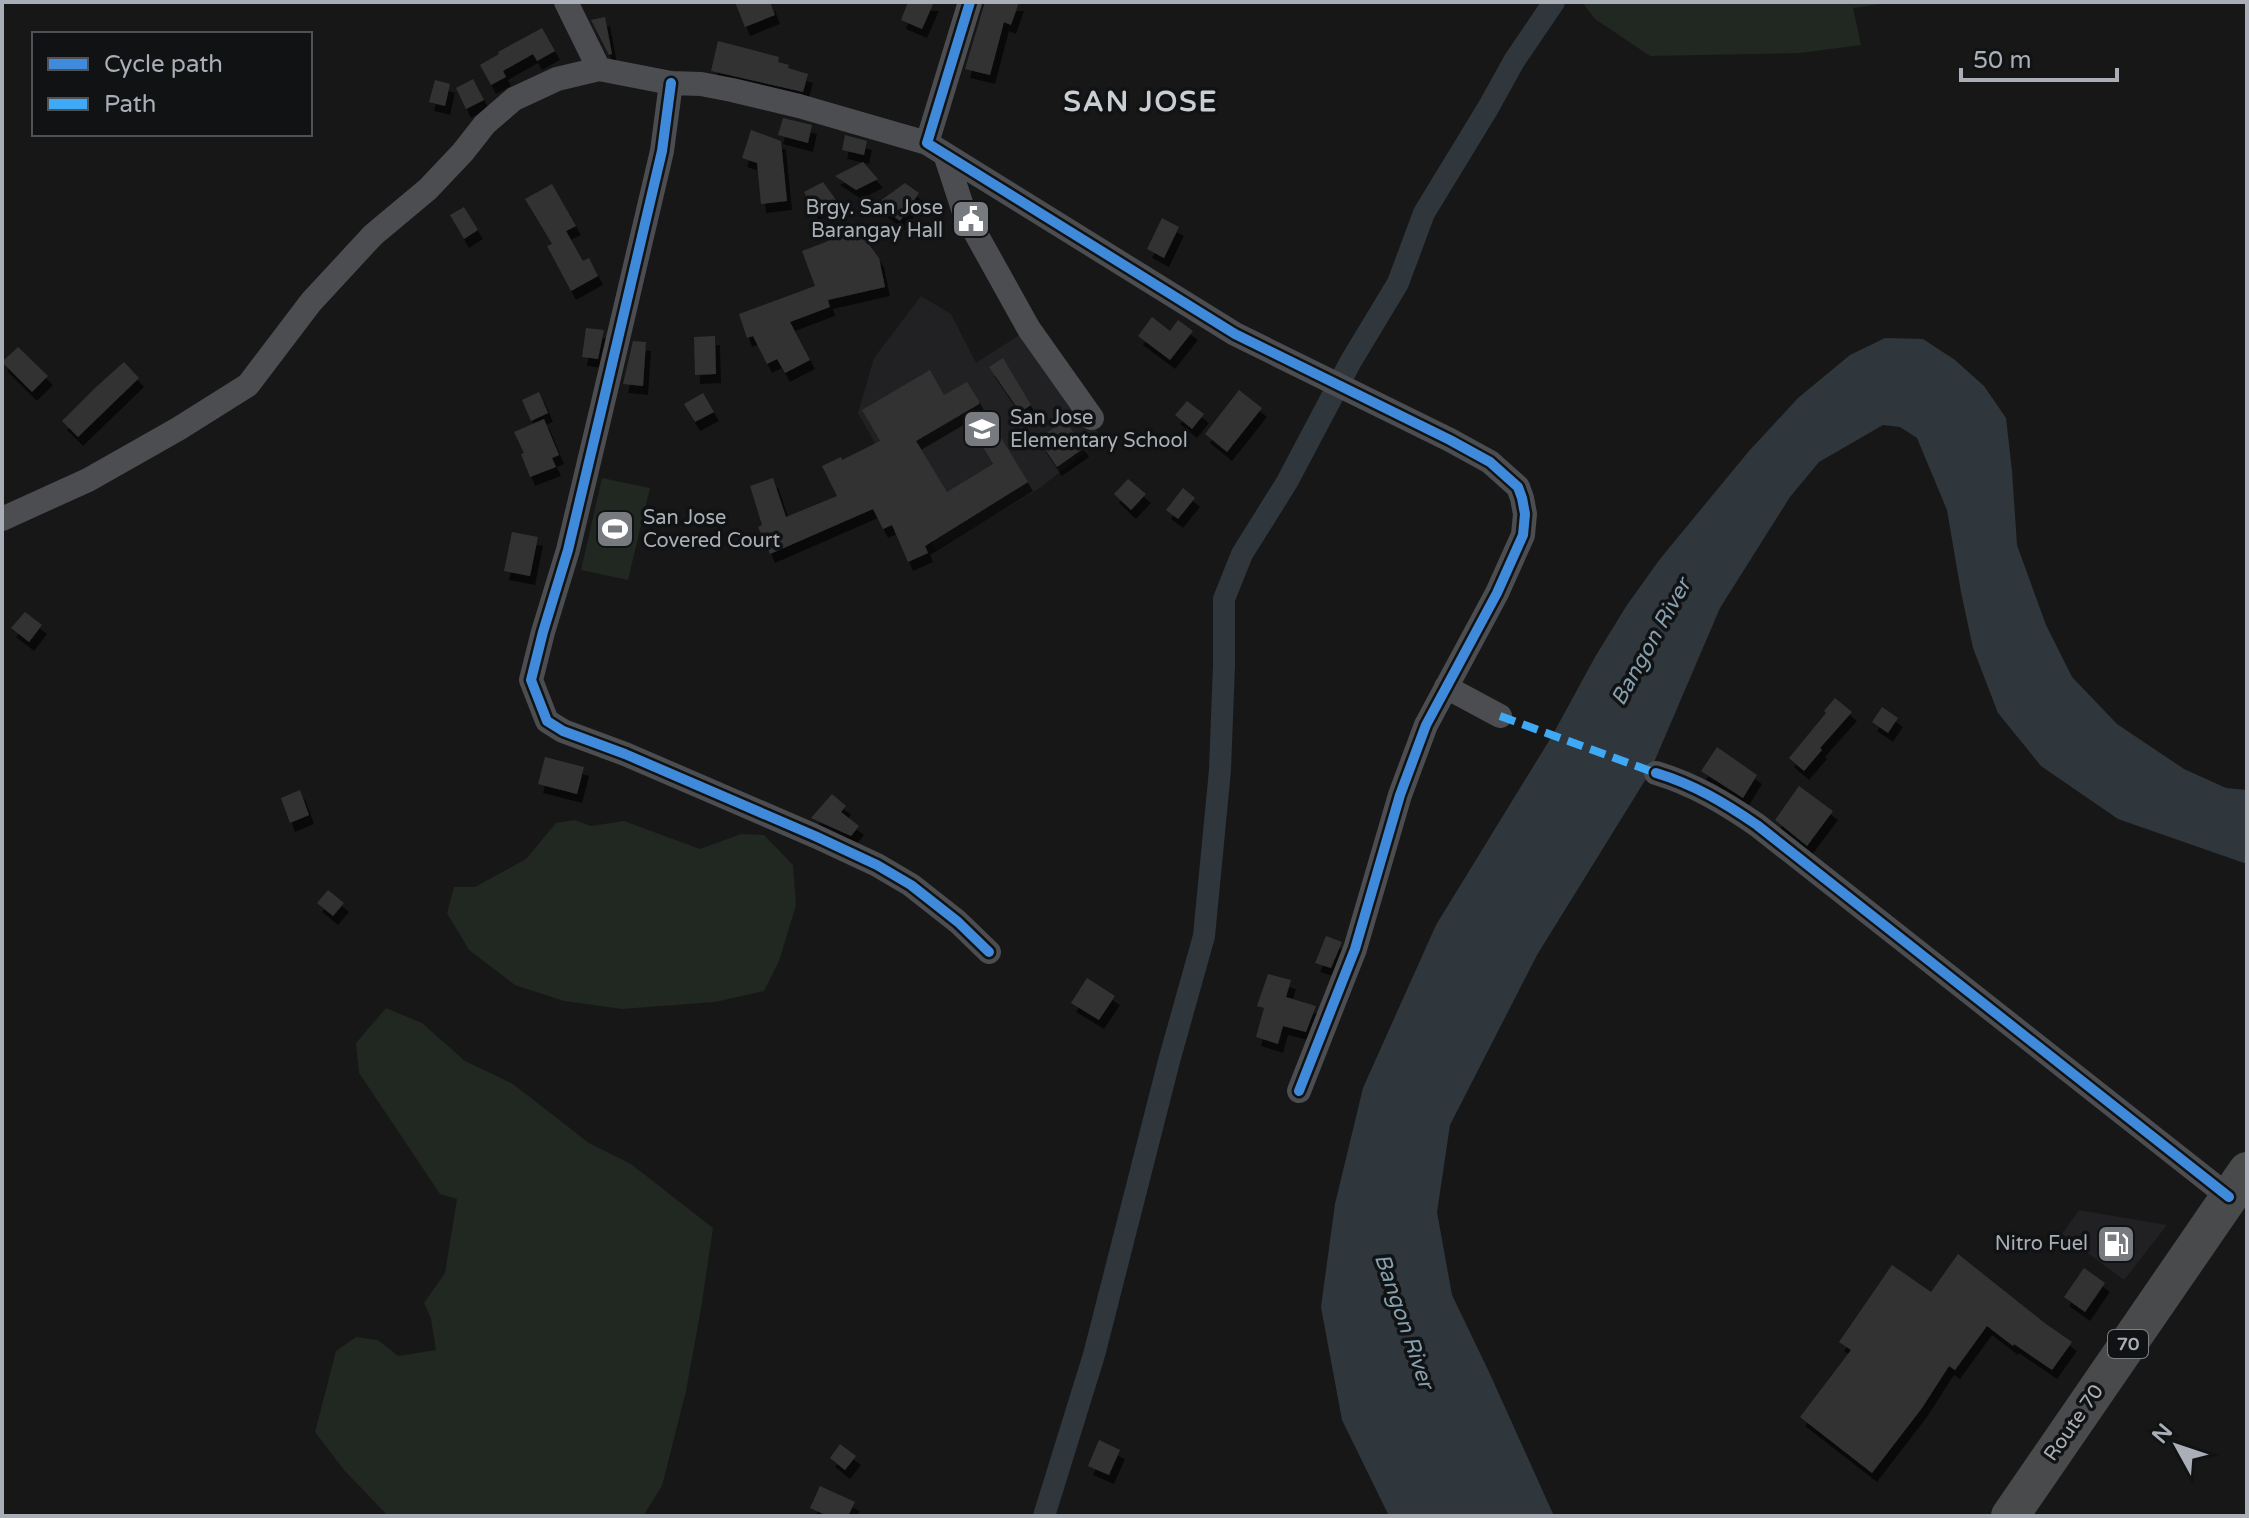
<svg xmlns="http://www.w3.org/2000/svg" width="2249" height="1518" font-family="'Varela Round',sans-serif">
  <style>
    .built { fill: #212123 }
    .green { fill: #212721 }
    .water { fill: #2f373c }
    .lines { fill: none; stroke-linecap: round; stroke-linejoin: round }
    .canal { stroke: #2f373c; stroke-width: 22 }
    .building { fill: #323232; filter: url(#shadow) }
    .minor { stroke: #4c4d50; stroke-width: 24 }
    .trunk { stroke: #494a4c; stroke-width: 38 }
    .quiet { stroke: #3fa9f5; stroke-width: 8; stroke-dasharray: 16 8; stroke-linecap: butt }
    .cycleway-casing { stroke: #111213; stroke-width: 15 }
    .cycleway { stroke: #408adc; stroke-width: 10 }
    .labels { text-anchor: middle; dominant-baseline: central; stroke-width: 7; stroke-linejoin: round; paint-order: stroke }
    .shield { fill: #111213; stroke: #7c8086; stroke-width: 2 }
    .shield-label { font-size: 18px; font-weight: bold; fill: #aaafb7 }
    .poi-label { font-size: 20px; fill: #aaafb7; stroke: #111213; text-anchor: end }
    .street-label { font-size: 20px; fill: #aaafb7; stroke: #111213 }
    .water-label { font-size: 22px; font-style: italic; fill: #859fae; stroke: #111213 }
    .district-label { font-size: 28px; font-weight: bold; letter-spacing: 2px; fill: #caced3; stroke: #111213 }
  </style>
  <defs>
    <filter id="shadow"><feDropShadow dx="5" dy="9" stdDeviation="0" flood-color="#0009"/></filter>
  </defs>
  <rect width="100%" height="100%" fill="#171717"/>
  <path class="built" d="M921,296L951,314L976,363L1029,329L1091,418L1101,440L1040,488L936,550L858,413L874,358Z
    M2079,1210L2167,1225L2124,1280L2062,1234Z"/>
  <path class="green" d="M1582,2H1895L1853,8L1861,45L1800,53L1650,56L1595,19Z
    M602,478L650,488L628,580L581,570Z
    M574,820L591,826L624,821L700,849L741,834L764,835L793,865L796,905L779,961L764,991L715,1002L622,1009L564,1001L515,985L469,950L447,913L454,887H475L526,859L556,823Z
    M386,1008L422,1023L465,1061L513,1084L589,1143L631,1164L713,1228L701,1309L686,1391L662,1486L643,1516H388L344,1470L315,1432L336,1351L356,1337L378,1340L398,1356L436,1350L431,1319L424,1303L445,1273L457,1199L440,1194L359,1073L356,1043Z"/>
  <path class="water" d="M1885,338L1923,339L1955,360L1984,386L2006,418L2012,471L2017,545L2046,625L2072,677L2117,724L2184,769L2226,788L2247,790V864L2118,819L2041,766L1998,713L1973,648L1961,592L1947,510L1917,438L1900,427L1883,425L1819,462L1790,497L1720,608L1649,774L1537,955L1450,1125L1437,1212L1452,1295L1489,1372L1554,1516H1389L1342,1420L1321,1307L1335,1204L1363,1088L1436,925L1552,736L1595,657L1627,605L1660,559L1702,508L1749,451L1798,398L1850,355Z"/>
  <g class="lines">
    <path class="canal" d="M1044,1516L1094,1355L1169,1061L1204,936L1220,770L1224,665V599L1242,554L1287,482L1351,361L1398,283L1424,213L1488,108L1514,61L1554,2"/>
  </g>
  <path class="building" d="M735,2H770L775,15L745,27Z
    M908,2H934L922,29L901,20Z
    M985,2H1019L1011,25L1004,22L990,75L965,69Z
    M605,17L612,54L609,55L591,20Z
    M542,28L555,51L537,61L533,54L503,71L506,77L491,85L480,65L499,54L498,52Z
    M718,41L779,57L778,62L789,65L788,68L808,74L803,92L711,71Z
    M473,79L484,100L466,109L456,88Z
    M435,80L450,84L445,106L429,102Z
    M783,118L812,125L808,143L778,135Z
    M751,130L781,141L787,201L761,204L757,163L742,158Z
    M845,135L867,141L864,155L842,150Z
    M863,162L878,179L856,190L835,176Z
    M823,182L836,200L814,211L804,192Z
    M905,183L919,193L900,221L876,204Z
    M552,184L576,226L566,231L583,261L589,258L598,276L571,291L547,246L552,244L525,199Z
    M464,207L478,230L464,239L450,215Z
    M1162,218L1179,227L1164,258L1147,249Z
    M852,222L879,258L885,287L828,300L830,307L790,322L810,360L785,373L777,359L767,364L753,336L747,338L739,314L815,286L802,251L826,242Z
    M1152,317L1170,331L1178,320L1193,331L1170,360L1138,336Z
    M586,328L604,330L598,359L582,357Z
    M715,336L716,374L695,375L694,337Z
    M633,341L646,342L643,386L623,384Z
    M18,347L48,376L32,392L2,362Z
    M1003,358L1031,405L1020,412L989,367Z
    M124,362L139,378L78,437L62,421L95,388Z
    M930,370L944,395L967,382L979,401V404L916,441L947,492L993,464L980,442L997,431L1028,482L925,546L928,553L908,562L892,525L883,529L873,509L770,554L758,527L762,525L750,486L773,478L786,517L837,496L822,466L841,457L842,460L880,441L862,410Z
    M1239,390L1262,408L1227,452L1205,434Z
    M539,392L548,413L531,421L522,400Z
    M703,393L714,412L695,422L684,404Z
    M1187,401L1204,414L1192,429L1175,415Z
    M544,419L559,455L552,458L556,467L530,477L521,454L524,453L514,432Z
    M1065,420L1084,448L1057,467L1038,439Z
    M1128,479L1146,494L1131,510L1114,494Z
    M1183,488L1195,498L1178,519L1166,510Z
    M512,532L538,537L530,576L504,571Z
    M25,612L42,625L29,642L11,628Z
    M1835,698L1852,712L1820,748L1822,750L1804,771L1789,758L1826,713L1824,711Z
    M1882,707L1898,718L1888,733L1872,722Z
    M1717,747L1757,775L1743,798L1701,771Z
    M545,757L584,767L577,794L538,784Z
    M1799,786L1833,811L1807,846L1775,820Z
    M300,790L309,815L290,823L281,798Z
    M832,794L846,806L841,812L859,826L851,836L811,818Z
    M328,890L344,903L333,916L317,903Z
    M1326,936L1342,942L1331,968L1315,963Z
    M1268,974L1291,980L1286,997L1316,1006L1306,1032L1283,1026L1278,1044L1256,1037L1264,1008L1257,1006Z
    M1087,978L1115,996L1099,1020L1071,1003Z
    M1958,1254L2046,1324L2072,1342L2052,1370L2014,1344L2013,1346L1987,1326L1955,1370L1949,1366L1922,1408L1872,1473L1800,1417L1851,1350L1839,1342L1892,1265L1931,1292Z
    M2084,1268L2105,1283L2085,1312L2064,1297Z
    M1099,1440L1120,1450L1109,1475L1088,1466Z
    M840,1444L856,1456L845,1470L830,1458Z
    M820,1486L855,1502L848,1516H828L810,1508Z"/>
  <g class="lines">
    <path class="minor" d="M566,2L599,69
      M970,2L927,143L1235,334L1450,440L1490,462L1518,487L1522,498L1525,514L1523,535L1497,593L1426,725L1400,795L1355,949L1299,1091
      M671,83L662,151L602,407L568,550L543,632L531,680L547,721L563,731L625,754L815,836L877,865L911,885L958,922L989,952
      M945,154L963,209
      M975,232L1029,329L1092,418
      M2,519L88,480L178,429L248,385L311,302L373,235L428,189L463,152L485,124L514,99L557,79L599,69L671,83L701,84L732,90L799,106L927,143
      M1446,687L1500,716
      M1656,773C1693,784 1725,803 1757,825L2229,1197"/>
    <path class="trunk" d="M2010,1516L2247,1171"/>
    <path class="quiet" d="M1500,716L1656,773"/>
    <g class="cycleway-casing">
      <path id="cycleway" d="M970,2L927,143L1235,334L1450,440L1490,462L1518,487L1522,498L1525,514L1523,535L1497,593L1426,725L1400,795L1355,949L1299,1091
        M671,83L662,151L602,407L568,550L543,632L531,680L547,721L563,731L625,754L815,836L877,865L911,885L958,922L989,952
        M1656,773C1693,784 1725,803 1757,825L2229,1197"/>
    </g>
    <use href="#cycleway" class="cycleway"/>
  </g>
  <defs>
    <g id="civic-square" transform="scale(2)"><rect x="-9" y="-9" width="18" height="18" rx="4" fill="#777a7f" stroke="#111213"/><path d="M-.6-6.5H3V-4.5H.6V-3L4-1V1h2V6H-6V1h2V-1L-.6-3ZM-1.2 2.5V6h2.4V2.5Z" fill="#fff"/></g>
    <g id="school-square" transform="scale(2)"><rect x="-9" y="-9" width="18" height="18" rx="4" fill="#777a7f" stroke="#111213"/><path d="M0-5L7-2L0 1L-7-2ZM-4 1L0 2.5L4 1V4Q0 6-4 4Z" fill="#fff"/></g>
    <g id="stadium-square" transform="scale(2)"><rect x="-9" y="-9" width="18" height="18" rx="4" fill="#777a7f" stroke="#111213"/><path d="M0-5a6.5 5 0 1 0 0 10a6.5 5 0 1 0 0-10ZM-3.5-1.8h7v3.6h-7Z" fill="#fff"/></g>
    <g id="fuel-square" transform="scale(2)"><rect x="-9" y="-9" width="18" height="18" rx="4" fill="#777a7f" stroke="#111213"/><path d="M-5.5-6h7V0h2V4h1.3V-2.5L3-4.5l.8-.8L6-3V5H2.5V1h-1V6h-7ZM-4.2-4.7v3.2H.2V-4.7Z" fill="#fff"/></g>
  </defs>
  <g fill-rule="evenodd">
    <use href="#civic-square" x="971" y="219"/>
    <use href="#school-square" x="982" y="429"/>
    <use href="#stadium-square" x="615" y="529"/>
    <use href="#fuel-square" x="2116" y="1244"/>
  </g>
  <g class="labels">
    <rect class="shield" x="2108" y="1330" width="40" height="28" rx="6"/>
    <g class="shield-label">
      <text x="2128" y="1344">70</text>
    </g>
    <g class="poi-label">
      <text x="943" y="208">Brgy. San Jose<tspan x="943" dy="23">Barangay Hall</tspan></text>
      <text x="1010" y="418" text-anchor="start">San Jose<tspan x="1010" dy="23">Elementary School</tspan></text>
      <text x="643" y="518" text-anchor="start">San Jose<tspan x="643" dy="23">Covered Court</tspan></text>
      <text x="2088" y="1244">Nitro Fuel</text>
    </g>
    <g class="street-label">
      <text transform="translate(2074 1423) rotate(-55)">Route 70</text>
    </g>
    <g class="water-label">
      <text transform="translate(1651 642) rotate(-61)">Bangon River</text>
      <text transform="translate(1404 1321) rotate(71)">Bangon River</text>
    </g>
    <g class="district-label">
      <text x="1141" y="102">SAN JOSE</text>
    </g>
  </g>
  <rect width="2249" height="1518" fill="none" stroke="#aaafb7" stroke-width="8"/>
  <rect x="32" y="32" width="280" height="104" fill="#111213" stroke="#4e5155" stroke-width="2"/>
  <rect x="48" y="58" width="40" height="12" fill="#408adc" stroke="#4e5155" stroke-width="2"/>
  <text x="104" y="72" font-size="24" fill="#aaafb7">Cycle path</text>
  <rect x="48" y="98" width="40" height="12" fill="#3fa9f5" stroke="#4e5155" stroke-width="2"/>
  <text x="104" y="112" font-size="24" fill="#aaafb7">Path</text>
  <g transform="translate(2177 1446) rotate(310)" stroke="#111213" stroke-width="6" paint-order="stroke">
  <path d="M0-6L14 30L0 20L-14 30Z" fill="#aaafb7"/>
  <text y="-12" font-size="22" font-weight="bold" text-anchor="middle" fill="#aaafb7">N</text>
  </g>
  <path d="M1961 68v12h156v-12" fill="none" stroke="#aaafb7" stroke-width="4"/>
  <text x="1973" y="68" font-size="24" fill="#aaafb7" stroke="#111213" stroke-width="6" paint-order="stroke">50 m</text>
</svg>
